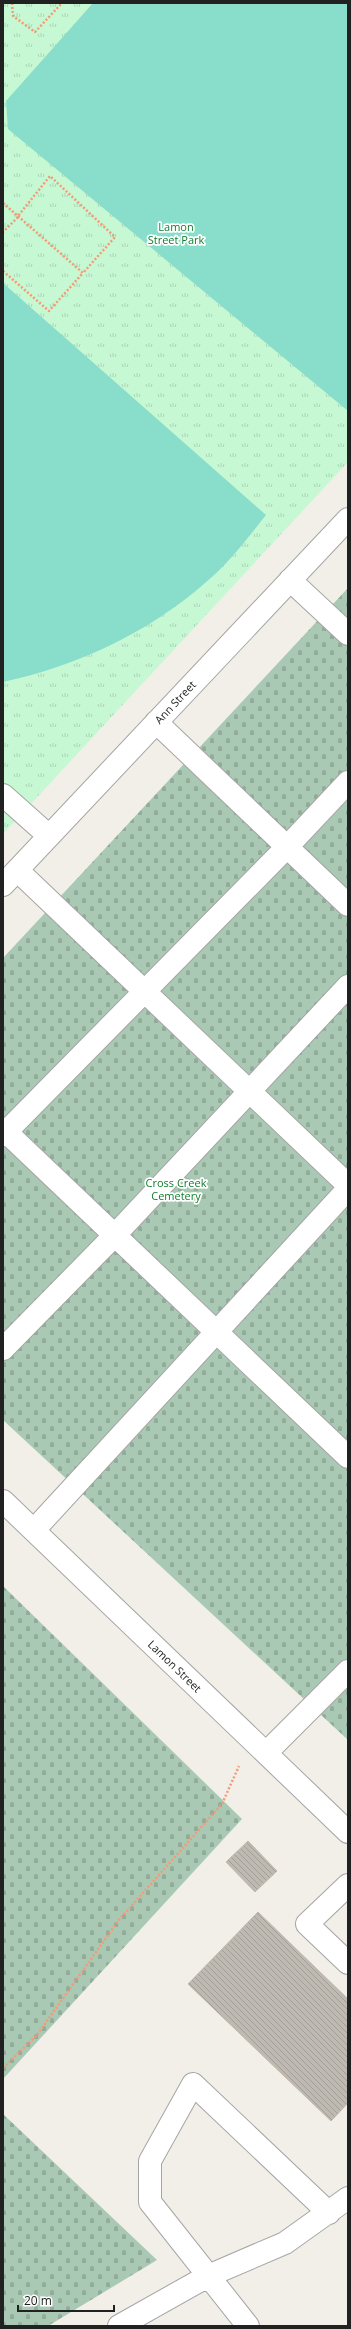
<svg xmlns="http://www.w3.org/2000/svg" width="351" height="2329" font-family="'Open Sans',sans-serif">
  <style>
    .cemetery { fill: url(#cemetery-stones) }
    .park { fill: url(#park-tufts) }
    .pitch { fill: #89ddcb }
    .building { fill: url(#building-back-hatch); stroke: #c2b9aa }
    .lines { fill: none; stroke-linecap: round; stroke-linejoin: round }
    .minor-casing { stroke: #a5a5a5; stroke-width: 24 }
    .path { stroke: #f69974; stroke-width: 2.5; stroke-dasharray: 2 2; stroke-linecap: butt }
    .minor { stroke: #fff; stroke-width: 22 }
    .labels { text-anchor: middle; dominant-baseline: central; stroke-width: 3.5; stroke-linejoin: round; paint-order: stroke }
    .park-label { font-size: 11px; fill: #0f7e2d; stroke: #fff }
    .street-label { font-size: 11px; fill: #212121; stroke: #fff }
  </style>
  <defs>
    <pattern id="cemetery-stones" width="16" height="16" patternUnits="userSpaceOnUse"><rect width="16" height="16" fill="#aac9b4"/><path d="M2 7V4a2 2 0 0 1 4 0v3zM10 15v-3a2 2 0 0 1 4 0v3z" fill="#92ac9a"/></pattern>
    <pattern id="park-tufts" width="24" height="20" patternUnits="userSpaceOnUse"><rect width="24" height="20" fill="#c7f8d4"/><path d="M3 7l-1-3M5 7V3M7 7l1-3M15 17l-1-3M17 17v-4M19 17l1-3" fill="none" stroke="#abd4b6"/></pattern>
    <pattern id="building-back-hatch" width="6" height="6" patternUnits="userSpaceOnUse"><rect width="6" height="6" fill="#beb9b1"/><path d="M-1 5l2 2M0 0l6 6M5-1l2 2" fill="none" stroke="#a39f98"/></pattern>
  </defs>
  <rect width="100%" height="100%" fill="#f1efe8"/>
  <path class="cemetery" d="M348,588V1740L3,1420V958Z
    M3,1586L242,1819L3,2079Z
    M3,2114L157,2260L48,2326H3Z"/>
  <path class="park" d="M3,3H348V462L3,834Z"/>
  <path class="pitch" d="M93,3H348V411L8,129L6,101Z
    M3,283L266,515C247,539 229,563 205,583C148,633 77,666 3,682Z"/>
  <path class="building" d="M248,1841L277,1871L255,1892L226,1862Z
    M258,1912L348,1999V2103L331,2121L188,1984Z"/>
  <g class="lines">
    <g class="minor-casing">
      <path id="minor" d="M290,580L348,634
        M156,722L348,905
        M3,795L49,836
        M17,870L348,1185
        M3,885L348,519
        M3,1129L348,1457
        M3,1135L287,847L348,782
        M3,1349L115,1235L348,986
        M3,1501L348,1832
        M34,1530L348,1189
        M266,1753L348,1671
        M348,1885L307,1924L348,1963
        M119,2326L208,2276L285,2243L348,2198
        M248,2326L150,2202V2161L193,2084L329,2213"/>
    </g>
    <path class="path" d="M12,3L13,16L35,32L62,3
      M3,203L83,273L115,237L50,176L18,216V217L3,232
      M3,271L49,311L83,273
      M3,2068L37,2035L118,1921L222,1804L239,1766"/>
    <use href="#minor" class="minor"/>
  </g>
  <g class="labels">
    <g class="park-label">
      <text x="176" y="226">Lamon<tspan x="176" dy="13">Street Park</tspan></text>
      <text x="176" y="1182">Cross Creek<tspan x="176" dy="13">Cemetery</tspan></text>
    </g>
    <g class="street-label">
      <text transform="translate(175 702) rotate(-47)">Ann Street</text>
      <text transform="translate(175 1666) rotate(44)">Lamon Street</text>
    </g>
  </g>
  <rect width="351" height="2329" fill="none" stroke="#212121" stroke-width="8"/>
  <path d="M18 2305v6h96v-6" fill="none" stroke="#212121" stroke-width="2"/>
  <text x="24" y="2305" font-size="12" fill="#212121" stroke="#ffffff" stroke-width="3" paint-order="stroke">20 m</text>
</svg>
